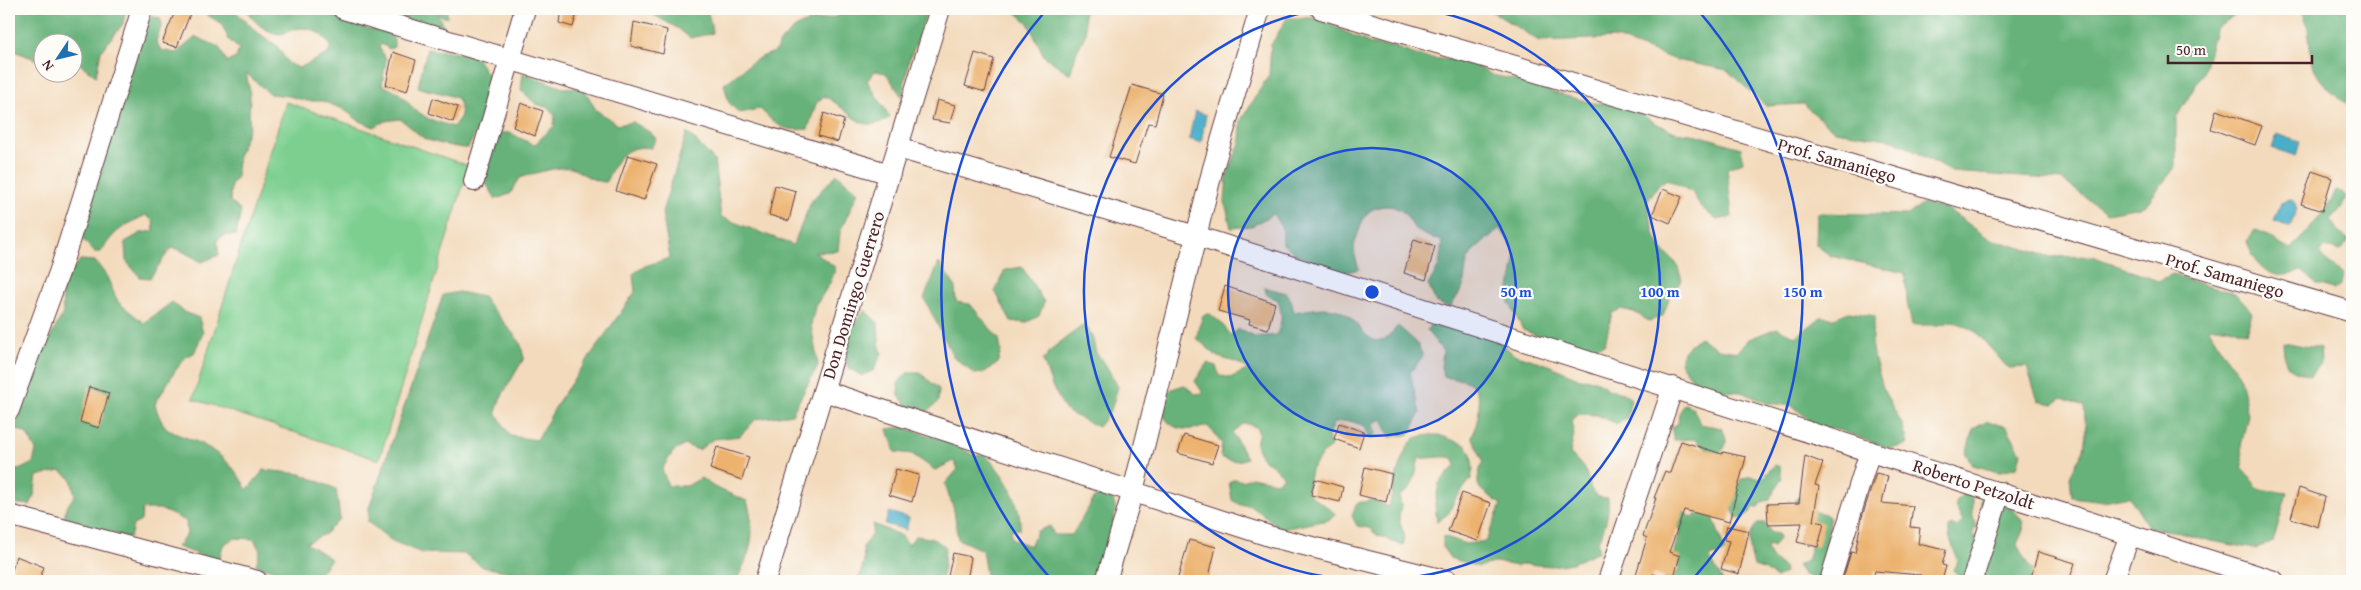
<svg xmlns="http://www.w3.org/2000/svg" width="2361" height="590" font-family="'Gentium Book Plus',serif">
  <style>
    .green { fill: #7dcf90; stroke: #64775e }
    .forest { fill: #66b27a; stroke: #586852 }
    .water { fill: #49afc9; stroke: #4a677a }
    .building { fill: #ecb26e }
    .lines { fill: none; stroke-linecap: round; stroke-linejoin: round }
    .minor-casing { stroke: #633b41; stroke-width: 22 }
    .minor { stroke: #fff; stroke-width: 20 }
    .ring { fill: none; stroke: #1d4ed8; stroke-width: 2.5 }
    .labels { text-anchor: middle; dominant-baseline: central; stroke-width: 4.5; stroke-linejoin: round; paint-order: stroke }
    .street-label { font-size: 18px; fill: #4a1f2b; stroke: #fdfcf7 }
    .centre { fill: #1d4ed8; stroke: #fdfcf7; stroke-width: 2.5 }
    .ring-label { font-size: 15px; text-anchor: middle; font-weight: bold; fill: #1d4ed8; stroke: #fdfcf7; stroke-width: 4.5; stroke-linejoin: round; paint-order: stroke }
  </style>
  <rect width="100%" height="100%" fill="#fdfcf7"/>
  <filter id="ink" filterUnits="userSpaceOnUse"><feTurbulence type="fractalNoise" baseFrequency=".02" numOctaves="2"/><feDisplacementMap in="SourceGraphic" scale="10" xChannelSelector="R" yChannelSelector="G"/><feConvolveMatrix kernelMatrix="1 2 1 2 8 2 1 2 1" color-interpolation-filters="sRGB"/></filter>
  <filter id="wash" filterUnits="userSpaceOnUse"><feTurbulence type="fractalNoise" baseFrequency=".0096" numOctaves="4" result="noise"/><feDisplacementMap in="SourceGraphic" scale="20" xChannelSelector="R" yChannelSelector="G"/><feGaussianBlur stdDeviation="1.12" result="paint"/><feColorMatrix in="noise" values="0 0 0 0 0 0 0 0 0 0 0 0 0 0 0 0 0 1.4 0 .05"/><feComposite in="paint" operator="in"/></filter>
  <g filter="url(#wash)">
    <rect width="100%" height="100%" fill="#f3dabc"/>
    <path class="green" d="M286,102L469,166L379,460L193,399Z"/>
    <path class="forest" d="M9,9H126L123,24L101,51L96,76L73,59L72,42H42V57L35,59L9,49Z
      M204,9H233L257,32L277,46L288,63L299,68L328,54L331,46C322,34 311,25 295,29C290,30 285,34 280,34C267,33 250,20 247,9H314L369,29H384L394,39V47L389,49L382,44L379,47L386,59L382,85L399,93L415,110L429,119L453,127L461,116C460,111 460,104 458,100C454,94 426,91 418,87L427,49L474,55L489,77L485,96L484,117L468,148C462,149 431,142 425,139C416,133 409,125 400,119L385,121L374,127L358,120L343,109L322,101H307L289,96L270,94L246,73L250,92L249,127L238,157L237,177L231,184L230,201L241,211L236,235H224L217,240L219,255L202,262L180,250L171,248L150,278L140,277L126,261L125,242L141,233L154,231L153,221L146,215C123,226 115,230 101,252H94L81,237V213L149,16L160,18L162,24L156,41L161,50L176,53L196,37L219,47L227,62L236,58L239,49L229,40L221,23L207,15Z
      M393,9H447V18L437,14L444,26C429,27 415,20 399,18Z
      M643,9H707L713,33L690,38L679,29Z
      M848,9H927L919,37L909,60L902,97L886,73L875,71L867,81L890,117C860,138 851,109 824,96L816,104L808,129C783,132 776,125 760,109L739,113L729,103L724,84C745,70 748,60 775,52C781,38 796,24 812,21C828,18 834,20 848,9Z
      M1012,9H1086L1084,14L1086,33L1077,51L1070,74L1044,56L1028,23Z
      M1488,9H2242L2215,30L2203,73L2176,118V166L2145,206L2107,213L2062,180L1952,172L1894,140L1835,131L1803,104L1766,106L1727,70L1676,60L1616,38L1539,41Z
      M2300,9H2352V108C2342,99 2328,90 2320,79C2305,59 2314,25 2300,9Z
      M1287,18H1317L1373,45L1394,47L1421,57L1470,62L1492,75L1526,82L1551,92L1597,104L1623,102L1655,123L1675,132L1698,135L1741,148L1743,162L1727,168L1732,217L1717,220L1701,207L1692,192L1667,179L1658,185L1647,202L1655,236L1661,249L1676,263L1682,279L1669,299L1663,316L1649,321L1634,312L1621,309L1612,313L1605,344L1593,348L1576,342L1555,343L1523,330L1508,300L1516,253L1500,228L1474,250L1467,261L1463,287L1450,308L1436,302L1428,285L1439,266L1442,241C1433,238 1424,236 1417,230C1411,226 1409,217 1403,212C1390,201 1367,206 1362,222C1354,247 1351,244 1359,269L1343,273L1297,255L1283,244V230L1273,214L1252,226L1231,228L1225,202L1227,176L1240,143L1241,120L1269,75L1271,45Z
      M523,73L563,88L583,87L596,110L618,125L633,122L651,133L656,139L651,148C625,144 616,159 606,182C594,182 584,174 574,169C564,164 531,174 520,178L510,194L496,199L485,182L486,163L495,133H510L534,145L554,126L555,116L549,108L536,104L521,90Z
      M687,132L714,160L721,217L793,245L812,200L837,174L858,192L840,232L838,251L815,252L836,268L831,281L815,307L811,325L818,365L792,414L756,419L740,436L713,439L699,450L685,445L673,452L662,469L668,486H687L701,478L714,487L747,501C757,534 751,552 736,581H565L556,575L533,571L511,572L483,567L465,554L422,553L392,541L368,522L369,508L443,295L459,292L483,297L520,342L524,358L500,399L496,412L510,436L537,440L560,399L635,292L633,274L645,266L670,258L662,212Z
      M2336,191L2342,192L2346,197L2341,208L2331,220L2338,232L2349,240L2340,251L2332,248H2325L2320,254C2326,264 2335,266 2343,274L2341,285L2333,289L2317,284L2302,271C2295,273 2285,276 2278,275C2262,273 2251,256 2247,241L2255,230C2271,234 2274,244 2290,249C2306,235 2327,210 2336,191Z
      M1923,203L1946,208L1988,238L2051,257L2092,256L2158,281L2173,274C2185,278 2198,284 2210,287C2232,291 2239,293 2252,313L2246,333L2229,327H2208L2223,353L2239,374L2248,415L2241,446L2243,470L2259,489L2287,493L2273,542L2255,549L2211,541L2181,532L2149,528L2129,496L2104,501L2072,497L2070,476L2084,449L2086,433L2084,406L2062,398L2054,404L2038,401L2027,367L2008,368L1976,332L1954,321L1938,325H1912L1907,302L1905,273L1831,256L1816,245L1817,213L1908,215Z
      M80,260L95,261L106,275L118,302L144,323L172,302L184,312L199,318L203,333L194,353L186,357L175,371L155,404C164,439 179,431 205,446C226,458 236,469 247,490L264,470L301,474L336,489L340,519L325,534L306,543L331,559L315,580L298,578L256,565L260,551L254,539L234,538L223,545L219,561L177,547L187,534L186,521L160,509H142L141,521L133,525L130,538L64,520L66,508L75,495L71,479L61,471L37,476C35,487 36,494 30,505L9,503V469L19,470L33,463L36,450L26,433L15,428L39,360L63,313L62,293L67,278Z
      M939,263L955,286L956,302L970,304L999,339L1001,351L997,364L983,373L974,374L953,356L924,298Z
      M1022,267L1044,302L1039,316L1025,323L1011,321L995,291L1005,270Z
      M1264,287L1286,293L1291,300L1294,312C1316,309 1336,302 1353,320C1360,328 1365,336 1375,341L1386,339L1398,326L1416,342L1423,356L1410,373L1420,413L1410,434L1390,437L1382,419L1374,423L1376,434L1370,440L1365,426L1350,421L1335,422L1328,437L1331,447L1324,452L1311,470L1307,491C1315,502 1327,504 1336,515L1328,520L1282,529L1250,505H1240L1232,500L1229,482L1235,479L1243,481L1252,477L1276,482L1284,477L1270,463L1265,461C1257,451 1254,445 1259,433L1256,427L1244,423L1232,432L1247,458C1238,462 1228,462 1220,456L1222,444L1208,426C1182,433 1163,430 1160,400L1172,389L1184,385L1195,394L1203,393L1195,381L1207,363L1216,366L1219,375L1230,378L1249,369L1235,362L1218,357L1196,338L1203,315L1210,314L1221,323L1231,335L1239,329L1247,332L1254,337L1276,335C1283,323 1282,313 1278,300L1267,295Z
      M865,310L878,323L879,344L882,353L874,370L862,376L850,369L843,354L850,329Z
      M1849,312L1875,316L1872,334V350L1884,391L1902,424L1908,444L1890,449L1842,431L1815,425L1793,406L1767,403L1741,392L1723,391L1697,385L1680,363L1685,349L1699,337L1718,349L1737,352L1749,339L1777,328L1796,337L1821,317L1834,318Z
      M1085,324L1092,336L1096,353L1104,362L1118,387L1111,410L1098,427L1066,411L1052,386L1043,360L1055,346Z
      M1430,325H1445L1500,341L1513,354L1546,364L1580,379L1595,380L1610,390L1623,393L1631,399L1627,418L1618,424L1597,415L1579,414L1571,421L1574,434L1570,453L1585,469L1591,489L1598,497L1608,498C1610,513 1604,530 1597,543L1599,551L1572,563L1552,566L1524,564L1517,566L1496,562L1479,567L1450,558L1443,548V536L1466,544L1486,541L1501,505C1481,487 1471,493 1483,461L1472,436C1479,421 1487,387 1463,380C1456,379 1451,379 1444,376L1441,368L1443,351L1427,331Z
      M2283,342L2320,349L2321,362L2310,376C2285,368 2285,368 2283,342Z
      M907,373H920L939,389L938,402L927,412L910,410L899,396L898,383Z
      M1684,404C1695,406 1696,415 1700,424L1722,428C1728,440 1728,449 1716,455L1694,439L1674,440L1671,427L1678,424L1679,414Z
      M1988,421L2007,427L2021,453L2017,467L1998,472L1973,465L1966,454L1973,429Z
      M902,427L953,443L975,456L984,454C1003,471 1022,503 1020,529L1011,530V538L1030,546L1037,531L1050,526L1054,535H1072L1095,497L1103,493L1113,500L1116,510L1099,581H987L982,550L958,539L954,510L945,484L958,469L954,461L935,470L912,454L895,452L888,429Z
      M1439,435L1466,445L1471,454L1473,469L1471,479L1454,501L1449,513L1437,522L1435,505L1439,483L1456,465L1453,458C1443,455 1431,459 1419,458C1415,474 1416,488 1399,496C1403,510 1400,506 1399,517C1399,529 1408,531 1403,546L1377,535L1369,528L1357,526L1352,516L1357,503L1373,500L1389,507C1393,490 1401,446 1416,438C1422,435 1432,435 1439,435Z
      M1775,465L1780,467L1782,478L1769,500L1762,502L1757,508L1754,507L1747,516L1738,519C1728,511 1734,493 1735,482L1750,476L1761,479Z
      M1963,494H1967L1972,498V512L1976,527L1973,532L1976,540L1984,514L1980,500L1986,496C1999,502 2026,512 2023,530C2022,535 2018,540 2017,545L2030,568L2036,573V581H1963L1953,570L1958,561L1949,536V527L1953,525L1957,527L1963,521L1955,507L1957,500Z
      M1803,496L1816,512L1825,514L1829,517L1830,525L1827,534L1830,538L1829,554L1822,579L1818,581L1803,574L1798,567V565L1805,562L1808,558L1817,524L1795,504L1797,498Z
      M1681,506L1685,513L1692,517L1699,514L1700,509L1712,514L1725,551L1719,555L1709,556L1723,581H1662L1676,575L1680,567L1674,556L1680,531L1676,526Z
      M1759,523H1765L1771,533L1778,534L1780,537L1773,547L1768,545C1765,555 1776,562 1784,567L1785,573L1776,578L1766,570L1754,566C1750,552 1745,533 1759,523Z
      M873,524L902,536L909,545L915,536L931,538L945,546L944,566L941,581H858L864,562L863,547L872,534Z"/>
    <path class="water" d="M1195,111L1206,115L1201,143L1189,139Z
      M2277,134L2300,142L2296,156L2272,148Z
      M2290,199L2294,201L2297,209L2290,227L2274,221L2281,203Z
      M889,512L909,518L906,530L885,524Z"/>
    <g id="blocks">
      <path class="building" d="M176,9H192L177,47L162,43Z
        M561,9H578L573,27L559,23Z
        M634,22L667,30L663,54L631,46Z
        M393,52L416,60L407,91L386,85Z
        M975,53L994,59L985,92L965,86Z
        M1132,85L1163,94L1155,124L1148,123L1135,164L1109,157Z
        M433,98L458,107L453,122L429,113Z
        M937,100L955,105L950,123L932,120Z
        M521,103L543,111L535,136L513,127Z
        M2216,110L2262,126L2255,145L2211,129Z
        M824,113L844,120L838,142L818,136Z
        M628,155L657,164L644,200L616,191Z
        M2312,171L2332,178L2322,211L2301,204Z
        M775,185L796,191L789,221L769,215Z
        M1663,189L1682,197L1670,223L1652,215Z
        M1414,239L1435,246L1426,280L1404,273Z
        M1225,286L1275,303L1268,329L1249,324L1250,320L1218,311Z
        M89,387L109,393L99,428L80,422Z
        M1339,423L1364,432L1359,448L1334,439Z
        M1184,435L1218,445L1212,463L1178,453Z
        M1681,441L1722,454L1723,452L1746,457L1729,522L1684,510L1669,552L1680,556L1673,580L1653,574L1651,581H1634L1647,538L1643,536L1656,498H1654L1665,471L1670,473Z
        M717,447L749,457L742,480L710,469Z
        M1805,456L1823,463L1815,485L1819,486L1813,521L1824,523L1818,547L1797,542L1802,523L1768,524L1767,504L1799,503Z
        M1365,467L1392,474L1386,502L1359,495Z
        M896,469L919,475L912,502L889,495Z
        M1876,473L1888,476L1882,503L1913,506L1910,527L1920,528L1918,544L1946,550L1942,565L1946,566L1942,581H1919L1921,575L1875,571L1872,581H1842L1851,552L1855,553L1862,517Z
        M1315,479L1343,487L1340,502L1311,495Z
        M2299,488L2325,497L2318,527L2291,518Z
        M1462,493L1491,503L1478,541L1448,531Z
        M1727,526L1749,531L1739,574L1721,569L1729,541L1724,540Z
        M1189,540L1216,547L1208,581H1177Z
        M2038,552L2075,563L2069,581H2030Z
        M953,553L971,557L967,581H947Z
        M16,556L44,567L39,581H9Z"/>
    </g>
  </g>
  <g filter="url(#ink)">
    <use href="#blocks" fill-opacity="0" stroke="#633b41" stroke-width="1"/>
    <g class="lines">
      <g class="minor-casing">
        <path id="minor" d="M343,9L890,174
          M1321,9L2352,312
          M898,148L1196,236L2274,581
          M474,181L525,9
          M824,391L1272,537L1448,581
          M9,410L60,270L142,9
          M9,515L257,581
          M765,581L940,9
          M1106,581L1133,491L1213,168L1260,9
          M1608,581L1673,387
          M1830,581L1870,451
          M1972,581L2000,492
          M2113,581L2130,535"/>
      </g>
      <use href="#minor" class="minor"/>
    </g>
  </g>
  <circle cx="1372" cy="292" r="144" fill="#1d4ed8" fill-opacity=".12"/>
  <g class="ring">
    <circle cx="1372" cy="292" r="144"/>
    <path d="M1424 9A288 288 0 1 1 1320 9"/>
    <path d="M1052 580A431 431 0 0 1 1047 9M1697 9A431 431 0 0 1 1692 580"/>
  </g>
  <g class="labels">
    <g class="street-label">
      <text transform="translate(1837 160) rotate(16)">Prof. Samaniego</text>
      <text transform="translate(2225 275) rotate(16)">Prof. Samaniego</text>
      <text transform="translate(853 295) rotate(-73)">Don Domingo Guerrero</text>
      <text transform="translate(1974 484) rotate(18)">Roberto Petzoldt</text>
    </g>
  </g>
  <circle cx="1372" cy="292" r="8" class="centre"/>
  <g class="ring-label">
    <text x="1516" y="297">50 m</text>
    <text x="1660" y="297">100 m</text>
    <text x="1803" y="297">150 m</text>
  </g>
  <rect width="2361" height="590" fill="none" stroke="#fdfcf7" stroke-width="30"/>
  <g transform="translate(58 58) rotate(235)"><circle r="24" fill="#fdfcf7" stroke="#b5a4a5"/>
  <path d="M0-4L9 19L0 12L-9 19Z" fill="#1f6fb2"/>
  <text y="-8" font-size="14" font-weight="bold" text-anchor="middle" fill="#4a1f2b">N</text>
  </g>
  <path d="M2168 55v8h144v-8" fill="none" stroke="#4a1f2b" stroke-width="2.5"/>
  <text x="2176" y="55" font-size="15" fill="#4a1f2b" stroke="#fdfcf7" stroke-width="4" paint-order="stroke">50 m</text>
</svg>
